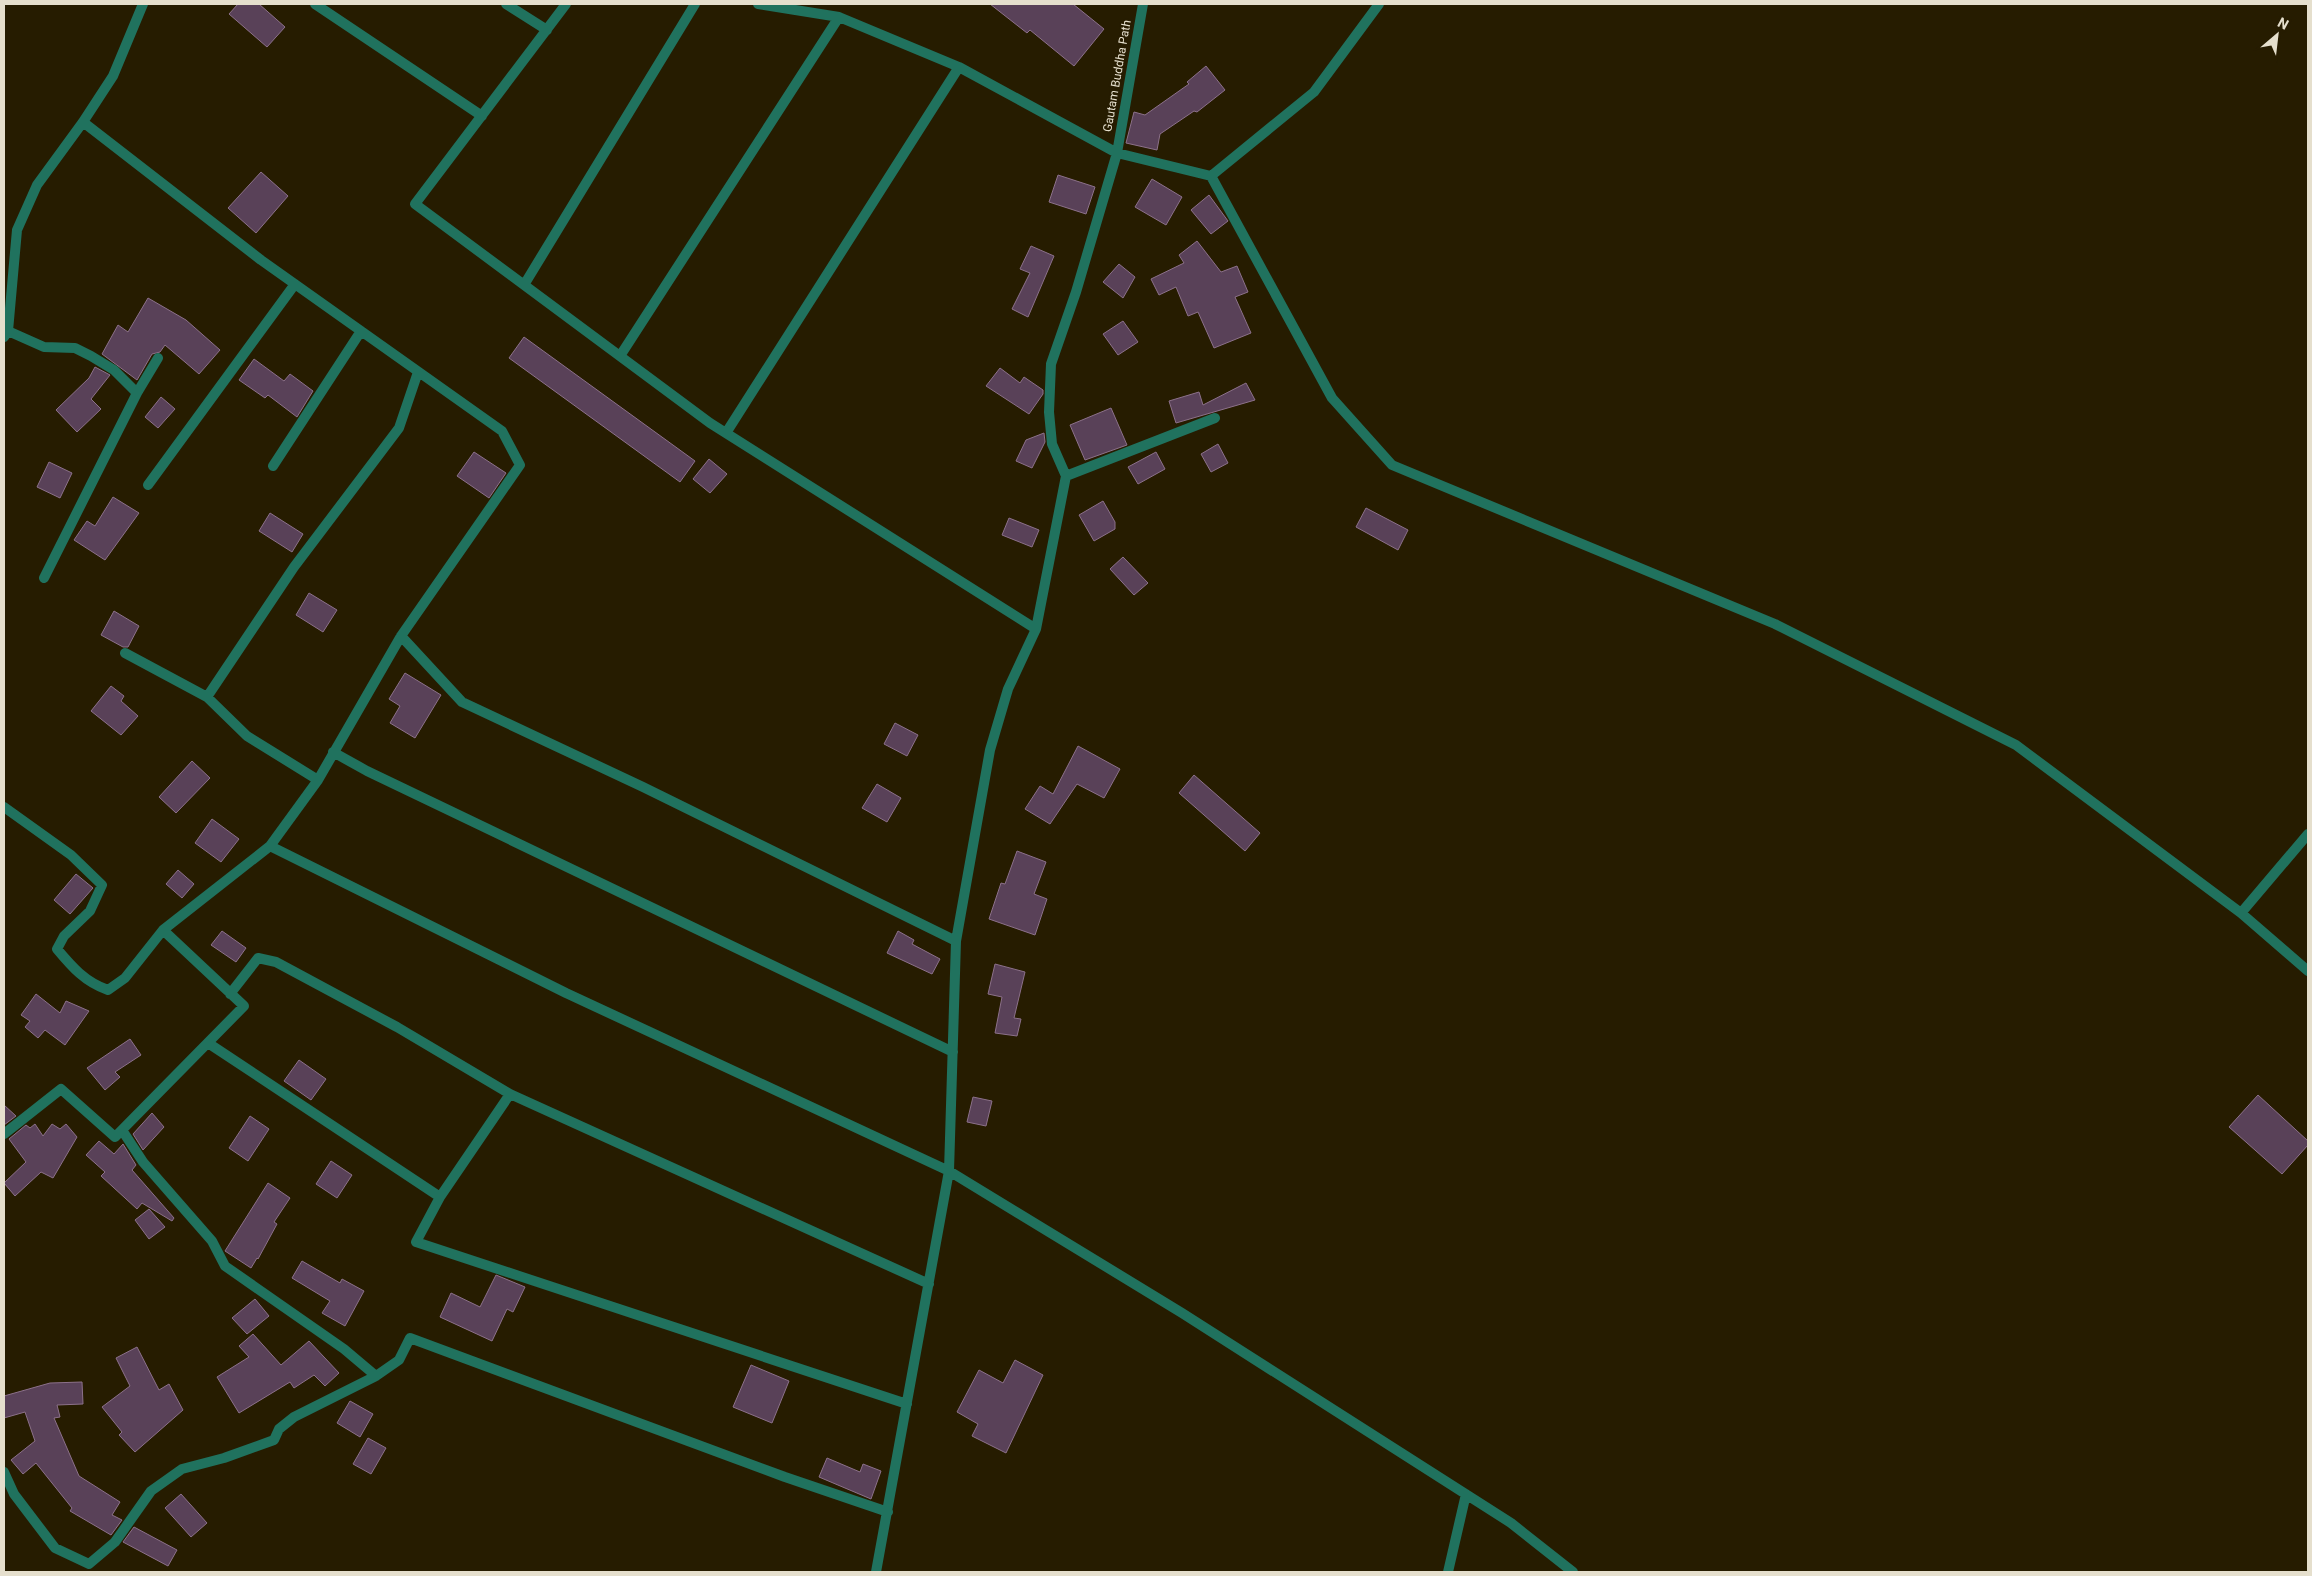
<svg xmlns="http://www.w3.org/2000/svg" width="2312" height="1576" font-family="Roboto,sans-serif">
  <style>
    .building { fill: #594158; stroke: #8c718a }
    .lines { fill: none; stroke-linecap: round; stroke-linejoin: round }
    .minor { stroke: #20725e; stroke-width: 10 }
    .labels { text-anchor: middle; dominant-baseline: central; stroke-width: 4; stroke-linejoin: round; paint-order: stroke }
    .street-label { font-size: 12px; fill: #e5dfcd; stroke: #261c00 }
  </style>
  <rect width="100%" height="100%" fill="#261c00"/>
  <path class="building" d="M238,4H259L285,27L267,47L229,14Z
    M990,4H1073L1104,29L1074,66L1030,30L1027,33Z
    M1206,66L1225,90L1197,112L1194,111L1160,134L1157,150L1126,143L1134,112L1145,115L1189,84L1187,82Z
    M261,172L288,196L256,233L228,208Z
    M1058,175L1095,187L1086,214L1049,202Z
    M1152,179L1182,197L1166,225L1135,207Z
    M1209,195L1228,221L1211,234L1191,210Z
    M1197,241L1221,272L1237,266L1248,292L1235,297L1251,333L1214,348L1198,312L1188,316L1176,287L1159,295L1151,279L1184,263L1179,255Z
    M1031,246L1054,256L1028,317L1012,309L1030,273L1020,269Z
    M1119,264L1135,277L1123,298L1103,282Z
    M148,298L186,320L220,350L199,374L165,345L160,352L152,354L137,380L102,354L118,325L128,332Z
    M1123,321L1138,342L1118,355L1103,334Z
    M524,337L695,461L680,482L509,358Z
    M254,359L284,381L290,374L313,391L297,417L268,395L265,398L239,380Z
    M95,367L110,375L91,399L101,409L77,432L56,410L89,378Z
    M1000,368L1020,383L1024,377L1043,390V394L1029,414L986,386Z
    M1246,383L1255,400L1176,423L1169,401L1199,392L1203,405Z
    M161,397L175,409L158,428L145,417Z
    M1111,408L1127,445L1085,460L1070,425Z
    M1044,433L1045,442L1032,468L1016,461L1026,440Z
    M1218,444L1228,463L1211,472L1201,454Z
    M474,452L506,473L489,498L457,476Z
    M1156,452L1165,469L1138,484L1128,467Z
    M709,459L727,474L710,493L693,479Z
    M49,462L72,473L60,498L37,487Z
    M113,497L139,513L105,560L74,540L87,521L95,526Z
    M1103,501L1115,522V529L1094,541L1079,515Z
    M1366,508L1408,530L1398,550L1356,527Z
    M270,513L303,534L292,552L259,531Z
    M1009,518L1039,530L1032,547L1002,535Z
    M1123,557L1148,583L1134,595L1110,569Z
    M309,593L337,610L323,632L296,615Z
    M114,611L139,626L128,647H123L101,635Z
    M405,673L441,695L415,738L390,723L400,706L389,699Z
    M111,686L124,696L121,701L138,716L121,735L91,711Z
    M895,723L918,735L907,756L884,744Z
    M1078,746L1120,769L1104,798L1077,784L1050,824L1025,809L1040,786L1053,794Z
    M192,761L210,778L176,813L159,797Z
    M1194,775L1260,833L1245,851L1179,793Z
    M877,784L901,798L887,822L862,808Z
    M212,819L239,839L221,862L195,843Z
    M1017,851L1046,862L1034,894L1047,899L1035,935L989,919L1001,883L1005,884Z
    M178,870L194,884L182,898L166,884Z
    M76,874L93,888L70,914L54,900Z
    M222,931L246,948L236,962L211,945Z
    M898,931L914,940L912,944L940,959L932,974L887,953Z
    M995,964L1025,972L1014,1018L1021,1019L1017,1036L995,1033L1002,997L988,994Z
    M36,994L60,1013L66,1001L89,1011L65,1045L45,1030L38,1038L25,1027L30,1021L21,1015Z
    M130,1039L141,1055L115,1072L120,1077L105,1090L87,1068Z
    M299,1060L326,1079L311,1100L284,1081Z
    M2258,1095L2308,1141V1145L2282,1174L2229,1127Z
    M973,1097L992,1101L986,1126L967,1122Z
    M4,1105L16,1116L4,1125Z
    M152,1113L164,1127L143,1150L133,1134Z
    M250,1116L269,1129L248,1161L229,1148Z
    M35,1124L43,1136L52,1124L60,1129L66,1124L77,1137L53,1178L41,1172L15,1196L4,1183L26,1162L9,1139L26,1125L30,1128Z
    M99,1141L114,1154L123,1144L136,1165L132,1170L174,1218L172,1221L142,1203L137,1209L101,1176L105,1172L86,1155Z
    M331,1161L352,1175L337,1198L316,1184Z
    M268,1183L290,1198L274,1222L277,1224L258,1259L257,1258L251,1268L225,1251Z
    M149,1209L165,1227L149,1239L135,1220Z
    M302,1261L340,1283L342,1279L364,1291L345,1326L322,1313L330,1301L292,1278Z
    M496,1275L525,1287L513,1312L507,1309L492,1341L440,1317L451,1293L480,1307Z
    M255,1299L269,1316L247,1334L232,1318Z
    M253,1334L281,1365L309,1341L339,1373L325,1386L314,1375L294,1388L290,1382L239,1413L217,1377L249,1357L239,1346Z
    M137,1347L159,1390L169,1384L183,1410L135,1452L119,1435L122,1432L102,1407L130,1386L116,1358Z
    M1015,1360L1043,1375L1006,1453L972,1436L978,1424L957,1412L979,1370L1003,1383Z
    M751,1365L789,1381L772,1423L733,1407Z
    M82,1382L83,1404L57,1405L60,1417L54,1418L79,1476L120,1502L112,1515L122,1520L111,1535L70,1511L72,1508L36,1463L23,1474L11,1460L35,1441L25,1412L4,1418V1396L50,1383Z
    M350,1401L373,1414L360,1437L337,1423Z
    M368,1438L386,1448L371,1474L353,1464Z
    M827,1458L860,1472L863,1464L881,1471L871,1499L819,1477Z
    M181,1494L207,1523L191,1537L165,1508Z
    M134,1527L177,1550L168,1566L123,1542Z"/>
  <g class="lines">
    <path class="minor" d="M315,4L482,116
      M506,4L547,30
      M566,4L415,204L710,423L1036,629
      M758,4L839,17L959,67L1117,153L1076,292L1051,364L1049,412L1052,444L1066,476L1036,629L1008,689L990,750L956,941L949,1171L876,1572
      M1143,4L1117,153L1211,176L1332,398L1392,465L1775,624L2016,745L2241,913L2308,971
      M1211,176L1314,92L1379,4
      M524,285L695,4
      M8,331L44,347L75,348L91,356L114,370L137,393L158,358
      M4,337L8,331L17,230L37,185L83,122L113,76L143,4
      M620,356L839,17
      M726,433L959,67
      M273,466L361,331
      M1066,476L1215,418
      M148,485L295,284
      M44,578L137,393
      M401,636L462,702L643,787L956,941
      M125,653L207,697L294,567L399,428L418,372
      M207,697L247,736L318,780
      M333,752L367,771L953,1052
      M4,807L71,855L102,885L90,911L64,936L57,949C72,967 85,982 108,990L125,978L163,930L270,846L318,780L401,636L520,465L502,431L261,260L83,122
      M270,846L566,993L949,1171L1182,1313L1511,1523L1573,1572
      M2241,913L2308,834
      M230,994L258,958L276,962L397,1027L510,1094L929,1284
      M208,1043L440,1197
      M510,1094L440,1197L416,1242L907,1404
      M122,1130L143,1162L212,1241L225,1266L344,1349L376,1376
      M4,1134L61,1089L115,1137L244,1006L163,930
      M4,1472L14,1494L55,1548L89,1564L115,1542L151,1491L182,1469L224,1458L274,1440L279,1429L294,1417L376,1376L399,1360L410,1338L785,1477L888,1512
      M1448,1572L1466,1494"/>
  </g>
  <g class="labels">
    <g class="street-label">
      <text transform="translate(1117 76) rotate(-80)">Gautam Buddha Path</text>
    </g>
  </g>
  <rect width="2312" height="1576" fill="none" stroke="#e5dfcd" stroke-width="10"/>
  <g transform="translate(2277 35) rotate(28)" stroke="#261c00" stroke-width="4" paint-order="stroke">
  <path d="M0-4L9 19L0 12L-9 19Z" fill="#e5dfcd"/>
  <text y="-8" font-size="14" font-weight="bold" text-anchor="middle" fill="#e5dfcd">N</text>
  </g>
</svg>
